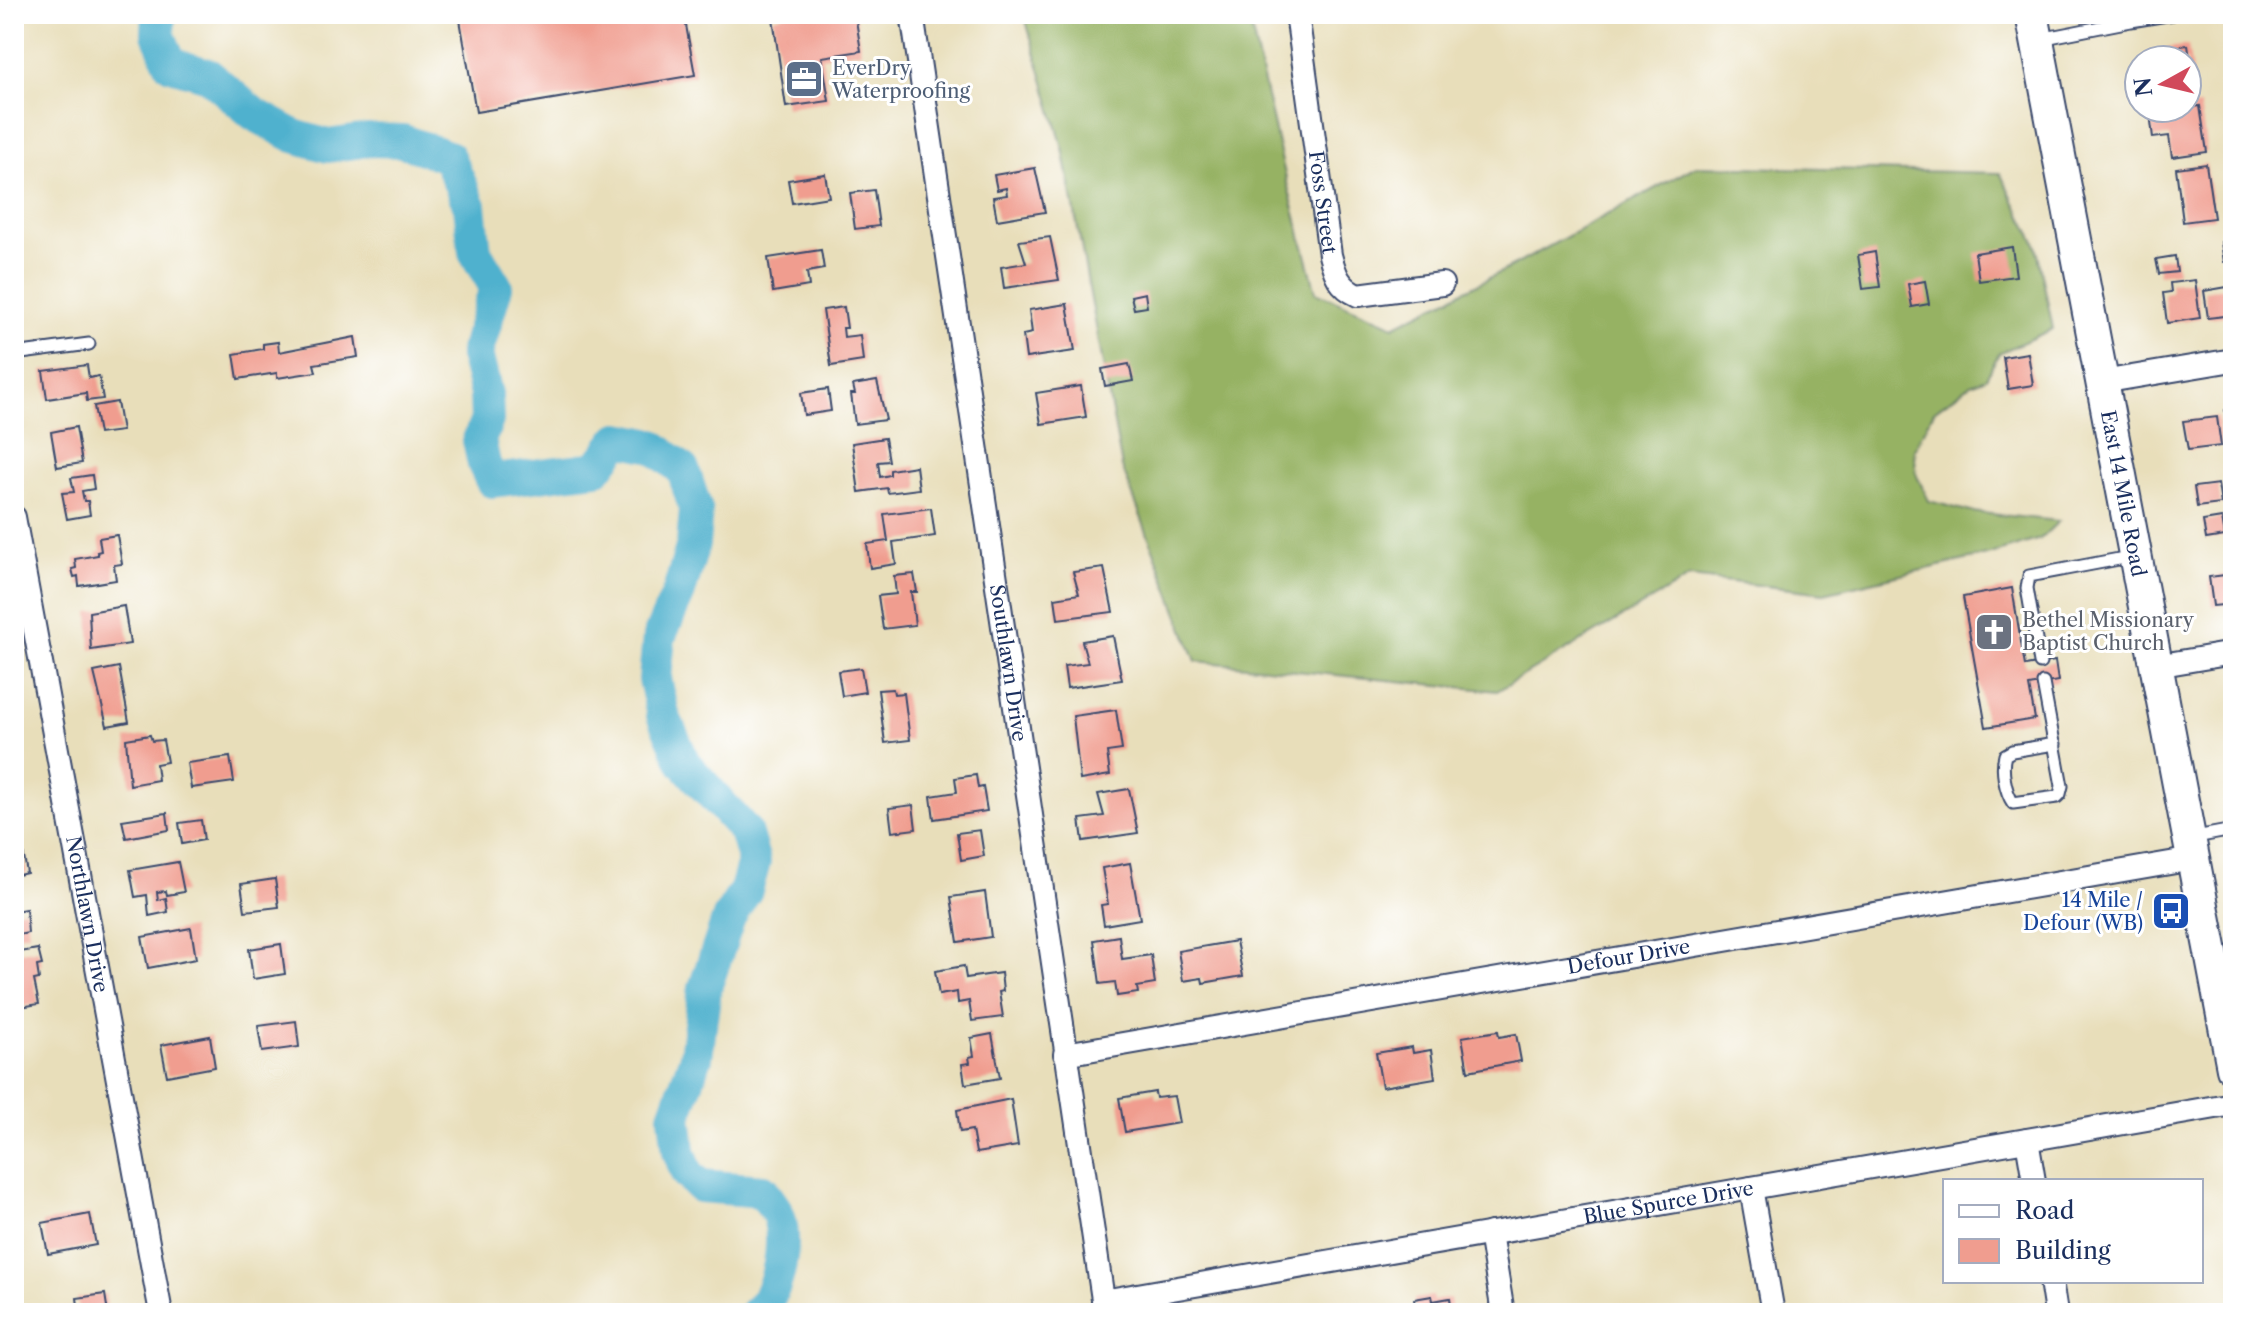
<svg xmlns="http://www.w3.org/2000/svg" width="2247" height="1327" font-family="'Libre Caslon Text',serif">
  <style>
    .forest { fill: #96b264; stroke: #587061; stroke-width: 2 }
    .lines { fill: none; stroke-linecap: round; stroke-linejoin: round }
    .river { stroke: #4fb1ce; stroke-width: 34 }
    .building { fill: #f09d8f }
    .service-casing { stroke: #3a496c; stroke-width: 15 }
    .minor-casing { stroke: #3a496c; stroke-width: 26 }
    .secondary-casing { stroke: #3a496c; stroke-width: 36 }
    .service { stroke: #fff; stroke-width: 11 }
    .minor { stroke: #fff; stroke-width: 22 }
    .secondary { stroke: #fff; stroke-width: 32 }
    .labels { text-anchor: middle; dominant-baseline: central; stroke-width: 6; stroke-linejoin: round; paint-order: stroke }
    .service-label { font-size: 20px; fill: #4e5e75; stroke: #fff; text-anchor: start }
    .street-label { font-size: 20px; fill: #1b2f5e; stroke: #fff }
    .worship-label { font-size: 20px; fill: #5b616d; stroke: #fff; text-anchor: start }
    .transit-label { font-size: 20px; fill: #164399; stroke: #fff; text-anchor: end }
  </style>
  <rect width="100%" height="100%" fill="#fff"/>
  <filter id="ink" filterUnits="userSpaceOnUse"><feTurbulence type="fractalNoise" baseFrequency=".0125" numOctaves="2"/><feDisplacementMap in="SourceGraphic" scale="16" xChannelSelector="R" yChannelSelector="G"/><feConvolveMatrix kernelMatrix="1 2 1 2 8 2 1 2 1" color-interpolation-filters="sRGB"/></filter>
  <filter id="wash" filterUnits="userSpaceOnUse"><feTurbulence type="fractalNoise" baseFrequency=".006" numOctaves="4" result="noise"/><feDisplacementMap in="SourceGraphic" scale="32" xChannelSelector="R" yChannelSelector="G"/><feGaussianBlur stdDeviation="1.8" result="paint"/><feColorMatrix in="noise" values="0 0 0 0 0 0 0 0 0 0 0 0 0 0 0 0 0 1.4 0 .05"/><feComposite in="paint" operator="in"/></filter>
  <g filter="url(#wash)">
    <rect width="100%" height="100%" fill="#e8deba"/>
    <path class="forest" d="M1024,14H1248L1287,183L1316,292L1394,326L1517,264L1696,166L2000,173L2036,244L2053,329L1999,353L1986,378L1971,384L1934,411L1914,450L1917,476L1929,501L1971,512L2059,521L2040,539L1991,554L1824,593L1690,577L1497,691L1196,661L1122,467L1063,148Z"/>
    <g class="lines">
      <path class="river" d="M159,14L158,34L171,64L208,75L254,114L294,136L328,146L368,140L403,141L448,157L470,206L475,252L496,287L476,354L486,394L487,420L479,440L484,464L492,481L597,468L619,439L653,446L683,470L696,510L693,544L679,592L659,637L655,679L663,715L684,763L745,831L754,862L746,890L729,917L705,988L696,1057L675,1116L679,1151L687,1173L700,1186L763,1191C767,1198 773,1205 777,1212C789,1238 779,1296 756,1313"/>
    </g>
    <g id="blocks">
      <path class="building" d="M459,14H684L695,75L476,112Z
        M786,14H855L861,51L822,57L829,101L786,107L773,18Z
        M2188,45L2195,93L2187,94V60H2156L2155,50Z
        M2200,106L2207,152L2172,157L2169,136L2153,138L2150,113Z
        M2206,164L2214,218L2183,222L2176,168Z
        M1035,168L1045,212L997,220L993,197L1007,195L1006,188L997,190L994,175Z
        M825,174L829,197L792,203L788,180Z
        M874,190L879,226L855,229L850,193Z
        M1050,237L1059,280L1004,288L1001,267L1026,263L1019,241Z
        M2233,240V261L2224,262L2221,242Z
        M2012,247L2016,276L1979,281L1975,253Z
        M821,250L824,269L807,272L809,286L773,292L768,258Z
        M1875,252L1880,287L1863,289L1858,255Z
        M2175,256L2177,272L2159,274L2156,259Z
        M2195,280L2200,318L2167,323L2163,293L2171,292L2170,283Z
        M1925,281L1929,304L1912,307L1908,284Z
        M2233,286V315L2208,318L2204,291Z
        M1145,293L1147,307L1134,309L1131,296Z
        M1067,304L1075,351L1026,358L1023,335L1032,333L1029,310Z
        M844,307L847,328H843L844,337L860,335L863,361L831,366L823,310Z
        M355,337L358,357L314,364L316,372L277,378V373L238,379L234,354L263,349V344L278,342L279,352Z
        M2028,353L2033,385L2008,389L2003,357Z
        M1129,364L1133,381L1105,386L1102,369Z
        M87,365L89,378L99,376L103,399L87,401L86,393L47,399L43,371Z
        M877,381L886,420L855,424L851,394H855L853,385Z
        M1081,386L1086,417L1041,424L1036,393Z
        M828,389L831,411L804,415L801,393Z
        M117,402L122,431L99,434L94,406Z
        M2233,409V440L2229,441L2225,410Z
        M2217,417L2221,446L2188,450L2183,421Z
        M76,427L82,463L57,467L51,432Z
        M885,438L889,461L878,462L880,477L890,475V470L916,466L919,489L888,493L887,488L859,492L852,443Z
        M92,475L94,489L82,491L84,501H88L90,515L67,519L62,493L74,492L71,478Z
        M2218,484L2221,504L2197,507L2194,487Z
        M931,508L935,536L893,542L896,564L870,568L867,544L888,541L884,514Z
        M2222,518L2225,536L2206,539L2203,521Z
        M117,535L122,564L114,565L116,580L79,586L78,576L74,577L72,569L76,568L75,559L98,555L97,552L101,551L99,538Z
        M1104,568L1113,612L1058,619L1055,598L1079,594L1073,572Z
        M914,574L917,592H911L915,625L883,629L878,596L896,594L894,576Z
        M2233,574V604L2213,606L2209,577Z
        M2012,588L2025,666L2055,661L2058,681L2029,686L2035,719L1986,727L1963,597Z
        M124,606L130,644L91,650L89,612Z
        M1113,636L1122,680L1067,688L1064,666L1088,663L1082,641Z
        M119,667L129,722L107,726L94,672Z
        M861,668L865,692L842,696L838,671Z
        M893,689L894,694L904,693L910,740L885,743L878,690Z
        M1116,710L1122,750L1107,752L1110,775L1080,780L1073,716Z
        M150,735L152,741L163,740L167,762L156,764L158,780L130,785L126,739Z
        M230,757L234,782L191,788L187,763Z
        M976,775L978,788L983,787L987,811L934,819L931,796L957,792L955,778Z
        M1129,789L1138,833L1083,841L1080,819L1104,816L1098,794Z
        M913,805L916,829L892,832L889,808Z
        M167,813L169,830L126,838L122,820Z
        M201,820L204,840L182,844L179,823Z
        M14,825L17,835H20L27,873L14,876Z
        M980,830L984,856L961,860L957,833Z
        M178,862L184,892L167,895L166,891L157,892L158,900L166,898L168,912L149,916L147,895L135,897L130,870Z
        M1130,863L1140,919L1104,925L1101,905L1108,904L1102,868Z
        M275,879L279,907L245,911L241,884Z
        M985,892L991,937L958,942L951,897Z
        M26,909L28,933L14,936V911Z
        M191,928L196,959L148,968L142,937Z
        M1119,936L1122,959L1151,955L1155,984L1137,987L1138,993L1117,996L1115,982L1100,984L1094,940Z
        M1236,941L1243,976L1203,983L1202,978L1183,981L1178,951Z
        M281,944L285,974L253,979L249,949Z
        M38,949L42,965L37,966L39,979L34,980L39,1004L14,1008V953Z
        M964,966L966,978L1001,973L1003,991L999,992L1003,1017L972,1021L969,1001L958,1003L957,992L939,995L935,971Z
        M296,1021L299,1047L262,1052L258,1026Z
        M1498,1031L1499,1037L1516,1034L1521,1061L1468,1071L1462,1037Z
        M992,1034L1000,1078L965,1084L962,1064L970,1063L969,1057L974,1056L971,1038Z
        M210,1036L215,1067L167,1076L161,1045Z
        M1412,1047L1413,1053L1431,1050L1435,1078L1382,1087L1376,1053Z
        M1155,1092L1156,1098L1174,1096L1179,1123L1125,1132L1119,1098Z
        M1011,1099L1018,1146L976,1153L972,1130L960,1132L957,1110Z
        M90,1214L96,1245L48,1254L42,1223Z
        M105,1294L108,1313H79L77,1298Z
        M1432,1296L1433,1301L1450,1298L1452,1313H1416L1414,1299Z"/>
    </g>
  </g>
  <g filter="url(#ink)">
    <use href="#blocks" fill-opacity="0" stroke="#3a496c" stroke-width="2"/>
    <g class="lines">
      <g class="service-casing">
        <path id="service" d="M2131,21L2173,14
          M2040,39L2131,21L2129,14
          M14,354L89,344
          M2040,663L2027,588L2029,576L2135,556
          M2043,683L2062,786L2060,794L2057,797L2013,803C2005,791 2001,769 2005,755L2012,751L2055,744
          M2190,838L2233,830"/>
      </g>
      <g class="minor-casing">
        <g id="minor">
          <path id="s1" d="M912,14L1105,1313"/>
          <path id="s2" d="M1297,14L1330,255C1335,274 1339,287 1358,295L1442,284"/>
          <path d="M2102,382L2233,360"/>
          <path id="s3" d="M14,517L161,1313"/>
          <path d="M2156,666L2233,653"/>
          <path id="s4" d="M1065,1054L2193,859"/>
          <path d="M2027,1140L2034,1181"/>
          <path d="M1751,1188L1773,1313"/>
          <path d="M1490,1233L1503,1313"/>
          <path d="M2051,1281L2056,1313"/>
          <path id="s5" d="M1103,1301L2233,1104"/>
        </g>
      </g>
      <g class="secondary-casing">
        <g id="secondary">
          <path id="s6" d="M2032,14L2233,1068"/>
        </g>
      </g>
      <use href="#service" class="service"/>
      <use href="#minor" class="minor"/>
      <use href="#secondary" class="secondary"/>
    </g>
  </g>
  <defs>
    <g id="office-square" transform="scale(2)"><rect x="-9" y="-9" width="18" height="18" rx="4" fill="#5c6f8a" stroke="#fff"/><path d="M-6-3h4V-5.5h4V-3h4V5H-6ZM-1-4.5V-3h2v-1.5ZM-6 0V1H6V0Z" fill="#fff"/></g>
    <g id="church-square" transform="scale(2)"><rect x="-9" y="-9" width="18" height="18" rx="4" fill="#6b7280" stroke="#fff"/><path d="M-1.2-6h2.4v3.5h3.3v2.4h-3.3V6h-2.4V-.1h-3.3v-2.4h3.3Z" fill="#fff"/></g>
    <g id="bus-square" transform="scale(2)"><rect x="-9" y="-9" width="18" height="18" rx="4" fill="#1a4fb4" stroke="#fff"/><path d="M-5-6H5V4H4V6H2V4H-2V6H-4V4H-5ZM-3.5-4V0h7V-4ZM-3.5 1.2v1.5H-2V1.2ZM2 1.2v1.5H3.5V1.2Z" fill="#fff"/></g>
  </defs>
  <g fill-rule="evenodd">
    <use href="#office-square" x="804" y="79"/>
    <use href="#church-square" x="1994" y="632"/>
    <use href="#bus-square" x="2171" y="911"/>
  </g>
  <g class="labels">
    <g class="service-label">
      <text x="832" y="68">EverDry<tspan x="832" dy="23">Waterproofing</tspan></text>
    </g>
    <g class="street-label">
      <text stroke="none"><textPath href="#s2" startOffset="190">Foss Street</textPath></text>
      <text stroke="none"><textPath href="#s6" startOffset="488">East 14 Mile Road</textPath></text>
      <text stroke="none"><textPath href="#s1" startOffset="656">Southlawn Drive</textPath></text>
      <text stroke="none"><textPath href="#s3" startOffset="404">Northlawn Drive</textPath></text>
      <text stroke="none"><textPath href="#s4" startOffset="572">Defour Drive</textPath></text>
      <text stroke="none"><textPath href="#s5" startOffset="574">Blue Spurce Drive</textPath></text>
    </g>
    <g class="worship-label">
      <text x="2022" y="620">Bethel Missionary<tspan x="2022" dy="23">Baptist Church</tspan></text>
    </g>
    <g class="transit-label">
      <text x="2143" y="900">14 Mile /<tspan x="2143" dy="23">Defour (WB)</tspan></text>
    </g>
  </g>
  <rect width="2247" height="1327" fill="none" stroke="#fff" stroke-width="48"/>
  <rect x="1943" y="1179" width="260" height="104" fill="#ffffff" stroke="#a4acbf" stroke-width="2"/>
  <rect x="1959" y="1205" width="40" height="12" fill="#ffffff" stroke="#a4acbf" stroke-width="2"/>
  <text x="2015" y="1219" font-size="24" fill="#1b2f5e">Road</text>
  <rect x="1959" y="1239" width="40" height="24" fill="#f09d8f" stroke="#a4acbf" stroke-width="2"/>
  <text x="2015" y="1259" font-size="24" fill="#1b2f5e">Building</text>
  <g transform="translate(2163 84) rotate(262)"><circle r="38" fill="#ffffff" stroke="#a4acbf" stroke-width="2"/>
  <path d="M0-6L14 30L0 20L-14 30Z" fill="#d1495b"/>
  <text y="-12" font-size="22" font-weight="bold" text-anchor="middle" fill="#1b2f5e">N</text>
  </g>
</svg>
